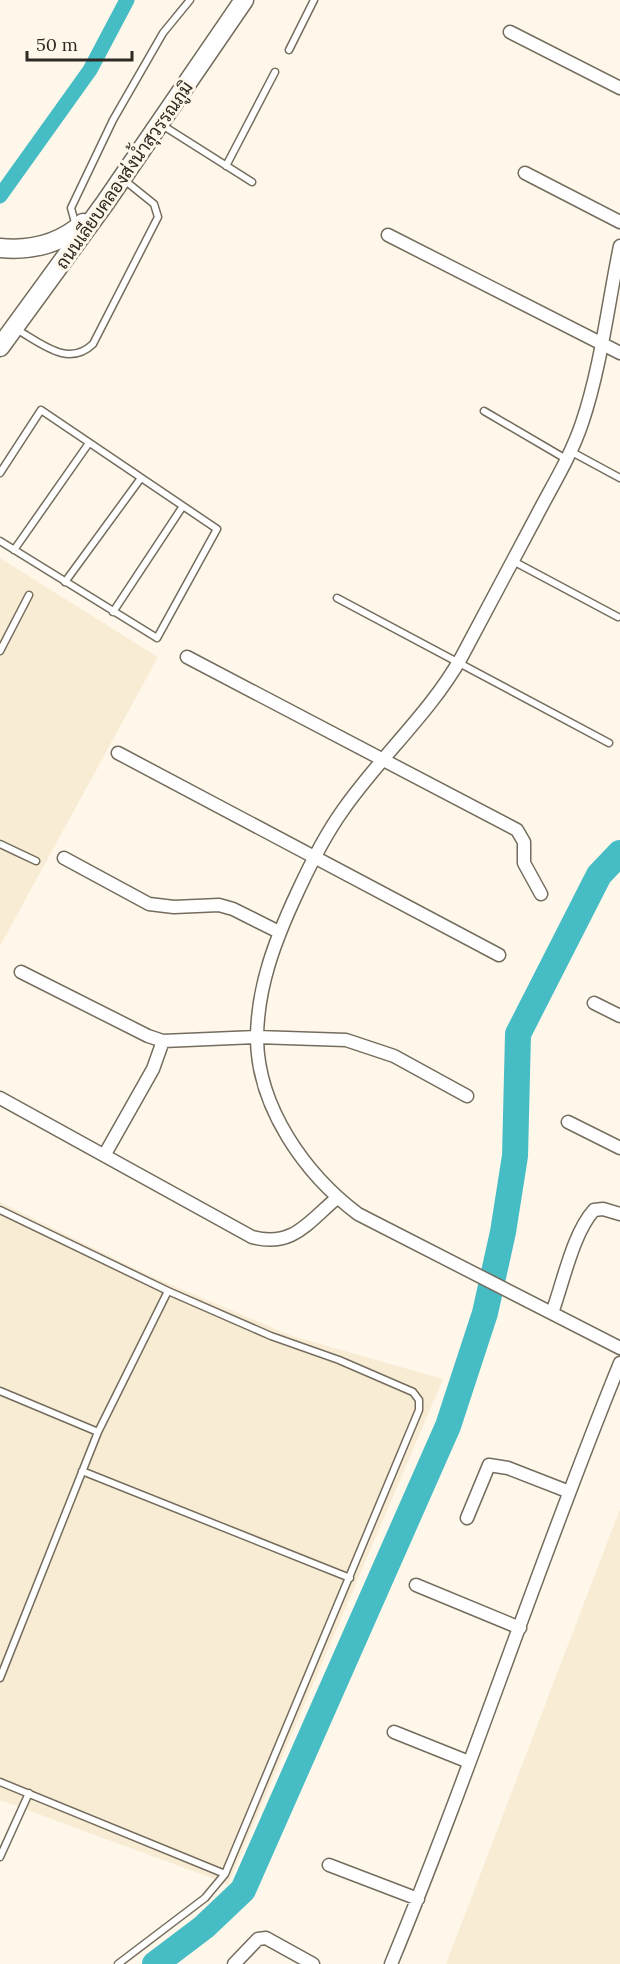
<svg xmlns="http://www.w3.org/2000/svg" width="620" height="1964" font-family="Lora,Sarabun,serif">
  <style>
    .built { fill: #f8ecd4 }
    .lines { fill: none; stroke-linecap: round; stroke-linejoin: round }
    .canal { stroke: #46bcc5; stroke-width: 15 }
    .river { stroke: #46bcc5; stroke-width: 26 }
    .service-casing { stroke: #746d5e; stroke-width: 9 }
    .minor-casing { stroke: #746d5e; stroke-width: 15 }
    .secondary-casing { stroke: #746d5e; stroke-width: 21 }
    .service { stroke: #fff; stroke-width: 6 }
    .minor { stroke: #fff; stroke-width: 12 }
    .secondary { stroke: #fff; stroke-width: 18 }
    .labels { text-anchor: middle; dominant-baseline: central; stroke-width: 6; stroke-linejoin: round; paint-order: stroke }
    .street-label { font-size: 18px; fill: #2d2a24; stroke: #fef7ea }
  </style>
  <rect width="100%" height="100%" fill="#fef7ea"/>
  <path class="built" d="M0,558L158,657L0,946Z
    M0,1202L146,1274L292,1336L443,1379L228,1884L0,1800Z
    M620,1509V1964H446Z"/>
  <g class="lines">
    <path class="canal" d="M0,196L90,70L127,0"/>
    <path class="river" d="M155,1964L204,1927L243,1890L448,1426L485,1313L503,1232L515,1156L518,1034L599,875L620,853"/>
    <g class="service-casing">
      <path id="service" d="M289,50L314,0
        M162,125L252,182
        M226,166L275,72
        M76,226L71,208L113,120L163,33L190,0
        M16,329C41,343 68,368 93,344L158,217L154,204L123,179
        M484,411L566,459
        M570,451L620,478
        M0,473L41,410L217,529L157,638L0,541
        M14,550L89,443
        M513,561L618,617
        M65,582L141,478
        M337,598L609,743
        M113,612L183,506
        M0,651L29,595
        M0,844L36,861
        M0,1210L168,1291L271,1336L339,1360L413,1392L419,1400V1410L225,1874L0,1782
        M0,1391L98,1432
        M82,1471L350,1578
        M0,1678L98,1432L168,1291
        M0,1857L29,1793
        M118,1964L205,1898L225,1874"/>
    </g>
    <g class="minor-casing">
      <path id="minor" d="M510,32L620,88
        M525,173L620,222
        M388,235L620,353
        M620,246C608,304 601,367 582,423C571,456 552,486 536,517C511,564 486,611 461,658C430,713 379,758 343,810C325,835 311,863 298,891C276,938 257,986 257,1039C258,1108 305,1174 358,1214L620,1348
        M187,657L517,830L524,842V863L541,894
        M118,753L499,955
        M64,858L149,904L174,907L219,905L233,909L279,932
        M21,972L148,1036L163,1041L257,1037L346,1040L394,1056L467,1096
        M594,1003L620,1016
        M0,1098L252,1237C293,1248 308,1222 337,1198
        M568,1122L620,1148
        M105,1154L153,1069L163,1041
        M552,1313C563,1283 573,1233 594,1210L603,1209L620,1214
        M467,1518L489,1465L508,1468L567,1491
        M416,1585L520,1628
        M394,1732L469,1762
        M329,1865L418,1899
        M234,1964L258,1939L266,1938L313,1964
        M391,1964C473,1766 539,1561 620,1363"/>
    </g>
    <g class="secondary-casing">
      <path id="secondary" d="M0,248C32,251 60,244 83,223
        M0,347L105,203L244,0"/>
    </g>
    <use href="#service" class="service"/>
    <use href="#minor" class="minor"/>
    <use href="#secondary" class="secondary"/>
  </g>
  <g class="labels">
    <g class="street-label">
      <text transform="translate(124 175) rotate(-55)">ถนนเลียบคลองส่งน้ำสุวรรณภูมิ</text>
    </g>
  </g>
  <path d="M27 51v9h105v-9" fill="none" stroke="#2d2a24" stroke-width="3"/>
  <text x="36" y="51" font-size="18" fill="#2d2a24" stroke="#fef7ea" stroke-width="4.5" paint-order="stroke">50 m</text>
</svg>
